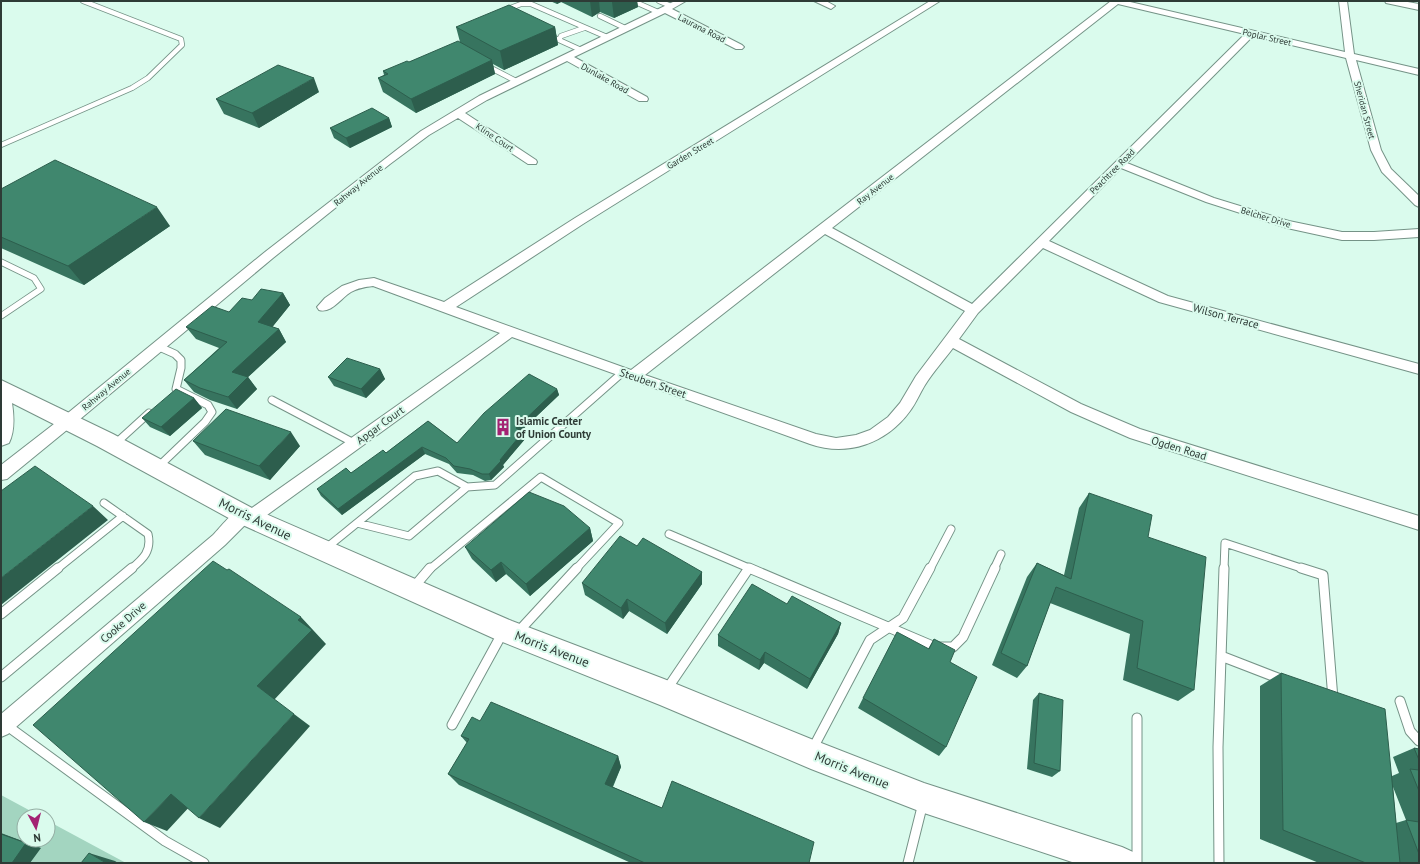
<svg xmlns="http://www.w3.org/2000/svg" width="1420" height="864" font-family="'PT Sans',sans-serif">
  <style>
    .green { fill: #a3d5c0 }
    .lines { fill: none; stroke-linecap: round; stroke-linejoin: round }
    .service-far3-casing { stroke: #759387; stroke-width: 6 }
    .service-far2-casing { stroke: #759387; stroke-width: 7 }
    .service-far1-casing { stroke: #759387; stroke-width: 9 }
    .service-casing { stroke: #759387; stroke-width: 11 }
    .minor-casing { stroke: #759387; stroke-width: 2 }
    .primary-casing { stroke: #759387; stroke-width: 2 }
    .service-far3 { stroke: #fff; stroke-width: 4.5 }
    .service-far2 { stroke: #fff; stroke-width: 5.5 }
    .service-far1 { stroke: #fff; stroke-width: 7 }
    .service { stroke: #fff; stroke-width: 9 }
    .minor { fill: #fff; fill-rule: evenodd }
    .primary { fill: #fff; fill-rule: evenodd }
    .wall { fill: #37745f; fill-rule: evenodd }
    .shaded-wall { fill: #2d5e4d }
    .building { fill: #40876e; stroke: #2d5e4d }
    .labels { text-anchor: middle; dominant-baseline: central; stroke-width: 4; stroke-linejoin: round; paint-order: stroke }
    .far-street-label { font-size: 9px; fill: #2e3b36; stroke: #dafbed }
    .street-label { font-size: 11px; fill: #2e3b36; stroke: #dafbed }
    .poi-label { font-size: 11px; font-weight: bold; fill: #2e3b36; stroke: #dafbed; text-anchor: start }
    .near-street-label { font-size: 13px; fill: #2e3b36; stroke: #dafbed }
  </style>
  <rect width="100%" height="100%" fill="#dafbed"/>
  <path class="green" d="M1,795L40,816H24V840H48V821L126,863H1Z"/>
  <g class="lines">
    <g class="service-far3-casing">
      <path id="service-far3" d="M633,1L658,12
        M659,1L671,6
        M505,10L521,4H531L607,37
        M600,16L625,28
        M548,35L581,50
        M559,40L561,36L584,28
        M487,66L516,81
        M1,145L132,88L148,78L182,45L181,39L83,1"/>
    </g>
    <g class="service-far2-casing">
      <path id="service-far2" d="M1,262L34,278L41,289L1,316"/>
    </g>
    <g class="service-far1-casing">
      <path id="service-far1" d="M157,346L175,354L181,360V368L176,389L208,405L212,412L205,422L157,468
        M272,400L354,443
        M115,444L149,413
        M438,471L467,487L409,536L357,523L415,476Z
        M467,487L495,485L623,372
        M104,503L148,534C152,551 143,559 131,569
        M669,534L751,569
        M325,549L357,523
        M57,569L123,516
        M430,569L541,477L619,523L576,569
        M930,569L951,529
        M994,569L1001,554
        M1224,569L1225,543L1304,569"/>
    </g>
    <g class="service-casing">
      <path id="service" d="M749,568L935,647H953L963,637L995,568
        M1301,568L1323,575L1333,699
        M413,588L430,568
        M1,614L58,568
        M518,632L577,568
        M1221,656L1283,680
        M1,677L132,568
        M667,689L749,568
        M1400,701L1410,731L1419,741
        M1137,718V863
        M6,725L165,841L204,863
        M452,725L503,632
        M812,750L870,640L903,618L930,568
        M908,863L923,803
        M1219,863L1218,747L1224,568"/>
    </g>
    <g class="minor-casing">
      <path id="minor" d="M675,1H686L672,9L742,45L744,47L742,49H736L665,13L574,57L647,97L648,99L647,101H639L567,61L487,100L465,113L536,160L537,162L536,164H528L458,118L429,135L390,164L273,258L73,425L7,479L1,480V465L63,417L265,252L421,131L479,96Z
        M814,1H826L835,6L831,9Z
        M930,1H940L583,224L456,307L631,370L1111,1H1126L1345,52L1339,1H1347L1354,54L1419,69V75L1356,60L1381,150L1391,169L1419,196V207L1415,205L1382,172L1371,150L1346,58L1253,36L1127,163L1214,198L1289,221L1342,232H1374L1419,229V237L1374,240H1342L1287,228L1206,202L1121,168L1049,241L1168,296L1419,364V374L1159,302L1043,248L978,313L959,339L1081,404L1140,429L1419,516V530L1130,438L1071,412L953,348C944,360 933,372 925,385C920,393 916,403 910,411C886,444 847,457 810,444L512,337L256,523L250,525L246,524L225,545L8,734L1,737V714L213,535C222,526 236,505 249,510L500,333L373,286C365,287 358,288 351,292C341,298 331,314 319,310L317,307L325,298L342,286L359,280L374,278L444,302L575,218ZM1118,4L1245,34L972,304L832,228ZM825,234L965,311L916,376L900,403L888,417L870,430L856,435L836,438L816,434L645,375Z
        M1385,1H1402L1419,4V10L1386,3Z"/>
    </g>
    <g class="primary-casing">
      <path id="primary" d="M1,380L113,434L252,508L512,621L664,679L811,739L924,783L1122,847L1133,852L1138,863H1075L924,813L811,769L660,705L495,639L236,522L97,446L12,403C14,416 15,431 9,443L1,446Z"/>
    </g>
    <use href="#service-far3" class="service-far3"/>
    <use href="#service-far2" class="service-far2"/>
    <use href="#service-far1" class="service-far1"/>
    <use href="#service" class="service"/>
    <use href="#minor" class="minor"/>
    <use href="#primary" class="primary"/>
  </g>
  <path class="wall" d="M550,1H637L638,7L614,18L600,12L592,17L561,2L557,4Z
    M456,27H555L558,45L504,70L493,64L495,74L416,113L383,92L378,78L384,75L383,71L409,62L460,42Z
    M319,92L259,128L224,114L216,99Z
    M389,118L392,127L350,148L334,138L330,128Z
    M1,189L170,226L84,285L1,248Z
    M283,293L290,305L272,327L279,329L286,342L248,377L257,389L237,409L210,400L194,392L184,380L219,348L196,339L186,327L229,312L252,300Z
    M380,369L385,379L366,398L334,386L328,377Z
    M557,389L559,395L521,431L525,439L503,465L504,467L491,480L485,481L473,475L457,473L449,464L425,454L342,515L321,496L317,489L351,473L386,453L428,421L457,443Z
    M194,398L202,408L170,436L150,427L142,418Z
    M193,441L300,446L270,480L205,455Z
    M1089,493L1148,537L1194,690L1178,701L1123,680L1130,634L1050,603L1027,666L1017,678L992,665L1027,577L1037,563L1064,575L1079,508Z
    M590,528L593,541L530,596L506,574L496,582L472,559L465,547Z
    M637,546L702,572V584L667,634L629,611L623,619L585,595L582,583Z
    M787,604L841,623L838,634L807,689L764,663L759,670L718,646V635Z
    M934,639L950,662L946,747L939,756L858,708L863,698L928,649Z
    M1281,673L1392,776L1399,773L1393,757L1414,748L1419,749V863H1319L1260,839V686ZM1393,787L1406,820L1396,823Z
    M1039,693L1060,771L1052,777L1027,769L1033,700Z
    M480,721L618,756L621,767L613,787L662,808L809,863H631L459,785L448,774L467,743L461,736Z"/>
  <path class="shaded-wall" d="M556,1H561V2L557,4Z
    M590,1H599L600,12L592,17Z
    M614,1H637L638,7L614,18L612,2Z
    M555,27L558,45L504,70L500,51Z
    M492,60L495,74L416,113L411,99Z
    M314,78L319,92L259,128L252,113Z
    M389,118L392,127L350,148L346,138Z
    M157,207L170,226L84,285L68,266Z
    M283,293L290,305L266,335L258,322Z
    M279,329L286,342L248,377L257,389L237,409L228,397L232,372Z
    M380,369L385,379L366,398L361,389Z
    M557,389L559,395L518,434L516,428Z
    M194,398L202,408L170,436L161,427Z
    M291,432L300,446L270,480L259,466Z
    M523,432L525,439L503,465L504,467L491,480L489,474Z
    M422,447L425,454L342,515L338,509Z
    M93,506L108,520L1,605V578Z
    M590,528L593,541L530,596L526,584Z
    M501,562L506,574L496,582L491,570Z
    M702,572V584L667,634L665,623Z
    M627,599L629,611L623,619L621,608Z
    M301,617L326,644L274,700L257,686L298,620Z
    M841,623L838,634L807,689L810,679Z
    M765,652L764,663L759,670L760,660Z
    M294,714L310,726L220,828L199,818Z
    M618,756L621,767L609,794L605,784Z
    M171,794L192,804L167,831L144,822Z
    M1,833L41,848L30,863H12Z
    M89,853L115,861L118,863H106Z"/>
  <path class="building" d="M509,5L555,27L500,51L456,27Z
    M458,41L492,60L411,99L378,78L388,74L383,71L407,61L409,62Z
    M278,65L314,78L252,113L216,99Z
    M372,108L389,118L346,138L330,128Z
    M55,160L157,207L68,266L1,237V189Z
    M261,289L283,293L258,322L279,329L232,372L248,377L228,397L200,388L184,380L227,342L186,327L212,306L229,312L242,298L252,300Z
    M347,358L380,369L361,389L328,377Z
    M529,374L557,389L516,428L523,432L500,460L501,461L489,474H482L470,469L454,466L446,458L422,447L338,509L317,489L346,468L351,473L383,450L386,453L428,421L457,443L484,413Z
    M176,389L194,398L161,427L142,418Z
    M226,409L291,432L259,466L193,441Z
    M35,466L93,506L1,578V491Z
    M529,492L564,506L590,528L526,584L501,562L491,570L465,547Z
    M1089,493L1152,515L1148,537L1206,557L1194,690L1137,668L1143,621L1056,587L1027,666L1001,653L1037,563L1071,579Z
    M620,536L637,546L643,538L702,572L665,623L627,599L621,608L582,583Z
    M213,561L227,570L229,569L301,617L298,620L312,630L257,686L294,714L199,818L171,794L144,822L33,725Z
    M752,584L787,604L792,596L841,623L810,679L765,652L760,660L718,635Z
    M897,632L929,649L934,639L955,650L950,662L977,677L946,747L863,698Z
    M1281,673L1385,709L1400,863H1366L1283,830Z
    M1039,693L1063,700L1060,771L1034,763Z
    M491,702L618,756L605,784L662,808L672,781L814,842L809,863H645L448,774L469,739L461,736L472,717L480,721Z
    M1414,748L1419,749V760Z
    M1410,769L1419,770V791Z
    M1406,820L1419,822V854Z
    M1,834L26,843L12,863H1Z
    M89,853L106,863H81Z"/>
  <defs>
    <g id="building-bare" transform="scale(1.38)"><path d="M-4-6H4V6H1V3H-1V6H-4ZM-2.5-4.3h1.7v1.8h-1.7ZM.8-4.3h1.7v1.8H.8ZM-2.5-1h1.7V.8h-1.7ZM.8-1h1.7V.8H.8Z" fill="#a32273" stroke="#dafbed" stroke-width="2.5" paint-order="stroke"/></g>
  </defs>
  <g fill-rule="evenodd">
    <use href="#building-bare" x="503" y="427"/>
  </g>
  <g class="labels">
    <g class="far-street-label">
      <text transform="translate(702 28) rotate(27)">Laurana Road</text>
      <text transform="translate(1267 37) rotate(13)">Poplar Street</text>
      <text transform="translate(605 78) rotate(29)">Dunlake Road</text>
      <text transform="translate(1365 110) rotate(75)">Sheridan Street</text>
      <text transform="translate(495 137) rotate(34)">Kline Court</text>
      <text transform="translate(690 153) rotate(-31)">Garden Street</text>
      <text transform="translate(1112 171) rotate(-45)">Peachtree Road</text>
      <text transform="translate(358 185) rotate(-39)">Rahway Avenue</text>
      <text transform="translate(875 189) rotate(-38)">Ray Avenue</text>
      <text transform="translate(1266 217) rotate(17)">Belcher Drive</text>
      <text transform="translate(106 389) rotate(-40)">Rahway Avenue</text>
    </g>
    <g class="street-label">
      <text transform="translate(1226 316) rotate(15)">Wilson Terrace</text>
      <text transform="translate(653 383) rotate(19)">Steuben Street</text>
      <text transform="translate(380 425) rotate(-36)">Apgar Court</text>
      <text transform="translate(1179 448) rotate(17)">Ogden Road</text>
      <text transform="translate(123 622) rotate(-41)">Cooke Drive</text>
    </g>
    <g class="poi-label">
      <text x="516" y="421">Islamic Center<tspan x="516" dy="13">of Union County</tspan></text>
    </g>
    <g class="near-street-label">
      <text transform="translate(255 519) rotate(26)">Morris Avenue</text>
      <text transform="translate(552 649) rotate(21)">Morris Avenue</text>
      <text transform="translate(852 770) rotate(22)">Morris Avenue</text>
    </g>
  </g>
  <rect width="1420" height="864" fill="none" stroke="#2e3b36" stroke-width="4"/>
  <g transform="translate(36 828) rotate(173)"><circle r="19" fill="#dafbed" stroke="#95aea4"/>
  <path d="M0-3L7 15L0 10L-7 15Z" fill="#a32273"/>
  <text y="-6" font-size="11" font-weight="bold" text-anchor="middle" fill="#2e3b36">N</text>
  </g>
</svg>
